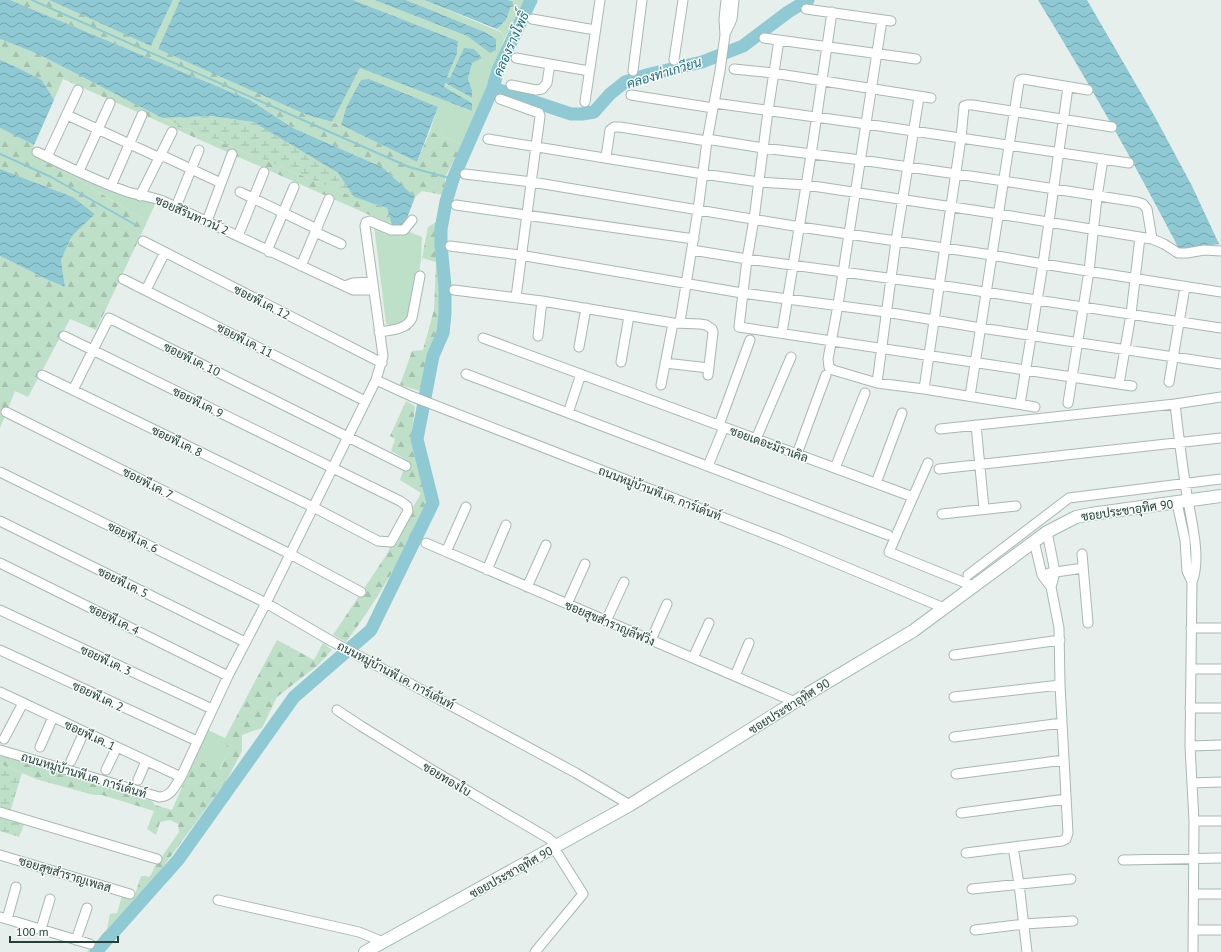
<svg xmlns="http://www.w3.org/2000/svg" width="1221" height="952" font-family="'PT Sans',Sarabun,sans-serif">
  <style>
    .green { fill: #bfe0c8 }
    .forest { fill: url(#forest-firs) }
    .wetland { fill: url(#wetland-marsh) }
    .water { fill: url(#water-waves) }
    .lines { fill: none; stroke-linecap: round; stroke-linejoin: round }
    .stream { stroke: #8ec9d4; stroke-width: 2 }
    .river { stroke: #8ec9d4; stroke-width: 13 }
    .street-casing { stroke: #a8b8b2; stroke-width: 11 }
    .secondary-casing { stroke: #a4bbb3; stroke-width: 14 }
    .street { stroke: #fff; stroke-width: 9 }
    .secondary { stroke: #fff; stroke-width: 12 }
    .labels { text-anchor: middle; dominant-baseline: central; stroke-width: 3; stroke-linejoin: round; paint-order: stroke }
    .street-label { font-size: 12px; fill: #24423a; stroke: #f7fbf9 }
    .water-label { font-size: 13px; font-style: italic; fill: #1c6f80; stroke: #f7fbf9 }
  </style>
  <defs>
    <pattern id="forest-firs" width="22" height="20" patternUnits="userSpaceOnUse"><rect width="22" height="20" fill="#bfe0c8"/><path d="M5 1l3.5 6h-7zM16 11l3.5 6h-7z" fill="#a4c1ad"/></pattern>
    <pattern id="wetland-marsh" width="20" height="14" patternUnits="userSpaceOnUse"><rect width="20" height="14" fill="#bfe0c8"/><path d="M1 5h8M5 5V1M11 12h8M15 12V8" fill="none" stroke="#a4c1ad"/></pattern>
    <pattern id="water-waves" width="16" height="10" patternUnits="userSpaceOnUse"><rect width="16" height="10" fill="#8ec9d4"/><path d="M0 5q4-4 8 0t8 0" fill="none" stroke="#74a5ad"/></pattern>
  </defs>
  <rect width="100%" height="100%" fill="#e6efeb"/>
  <path class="green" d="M173,0H180L158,49L151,46Z
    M353,0H374L467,36L490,53L496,39L485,32L406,0H424L503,33L504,40L478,117L463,145L430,131L438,107L346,108L341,125L332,122L360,68L472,111V103L444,88V83L472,98V90L468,79L474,49L450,78L447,77L457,54L458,41Z
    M55,165L155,204L147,222Z
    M373,217L422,237L421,260L410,331L386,324Z
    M208,730L225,738L228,753L219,770L194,760Z"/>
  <path class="forest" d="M10,0H49L307,115L341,125L417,162L430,131L463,145L445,177L444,195L422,191L415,197L382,167L293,128L250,100Z
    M513,0H525L504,40L503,33L497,29L506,20Z
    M0,39L38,54L162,118L354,197L387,208L392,225L63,79L54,100L42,80L12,65L0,60Z
    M0,128L34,145L32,151L147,222L96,330L70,319L28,397L15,391L0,428V256L48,280L65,287L61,260L72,236L95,214L73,197L0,169Z
    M439,220V257L444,302L438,337L428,356L420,391L400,385L412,351L423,350L434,310L436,262L422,258L428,227Z
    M406,401L415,406C414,420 410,435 413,449C416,466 429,483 426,502C424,518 412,538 404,552C386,583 368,613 346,642L333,635L385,557L421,493L400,480L407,460L391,451L395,439L390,436Z
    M277,640L314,660L323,643L332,650L318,665L277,697L262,728L242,735V751L227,780L143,894L94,947L89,952H87L107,929L110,914L117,913L122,896L134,898L141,876L150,877L154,868L179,832L178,824L170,820L160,822L156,835L147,829L154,811L102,795H94L39,780L0,764V755L152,801L155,805L172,810L194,760L220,769L228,753L225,738Z"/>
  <path class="wetland" d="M211,116L253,122L338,173L354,197L162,118Z
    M0,764L22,773L10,812L0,809Z
    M0,815L25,822L19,837L0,831Z"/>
  <path class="water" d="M0,0H10L250,100L293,128L382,167L415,197L403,229L392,225L387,208L354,197L338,173L253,122L211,116L162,118L38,54L0,39Z
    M49,0H173L151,46Z
    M180,0H353L458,41L457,54L447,77L450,78L464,48L474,49L482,58L472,63L468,79L472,90V98L445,83L444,87L472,103V111L360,68L332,122L307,115L158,49Z
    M374,0H406L485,32L496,39V50L490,53L467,36Z
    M424,0H508L513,1L506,20L497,29Z
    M1038,0H1087L1155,117L1192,186L1219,244L1179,249C1135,164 1088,81 1038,0Z
    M0,60L12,65L42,80L54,100L34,145L0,128Z
    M369,79L438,107L417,162L341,125L346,108L361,80Z
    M0,169L73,197L95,214L72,236L61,260L65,287L48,280L0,256Z"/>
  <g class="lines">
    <path class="stream" d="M32,0L409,167L453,179
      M0,154L51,177L134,224"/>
    <path class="river" d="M493,88L571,114H582L594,112L610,94L625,82L650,74L702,62L743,46L788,12L808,0
      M96,952L178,860L294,697L371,630L433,503L417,439L433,356L443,333L445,314V286L441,245V229L446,202L453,179L493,88L498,70L531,0"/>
    <g class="street-casing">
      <path id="street" d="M806,9L891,21
        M532,19L595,30
        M882,20L838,305L828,359L829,367L833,370L877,383L924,389L1035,407
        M725,34L732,19L734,0
        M764,38L916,59
        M779,40L768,111L754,219L747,259L739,327L1132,386
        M516,58L589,71
        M674,60L683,0
        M734,69L773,73L931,98
        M633,71L642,0
        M511,85L536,90L542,89L547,83L550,64
        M631,95L713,108
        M500,99L536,112L539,113L540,116L516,297
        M585,102L600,0
        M714,103L866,124L1129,163
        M67,115L160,158
        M488,139L703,174L759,182L806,185L999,214L1152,239
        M707,139L763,148L861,160L1004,181L1137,202L1143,204L1147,209L1152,239L1164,244L1178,253H1187L1204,250L1221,251
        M37,152C64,165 96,181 125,191C138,196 151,196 163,201L353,290H374
        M161,155L221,183
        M47,157L78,90
        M606,157L610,130L614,127H620L707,141
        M79,171L110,103
        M465,174L532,182L800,227L992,255L1043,264L1221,292
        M111,186L142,115
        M240,192L317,229
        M140,196L172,132
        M456,205L694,239
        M176,207L199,150
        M207,221L232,154
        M315,232L341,244
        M238,236L264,172
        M143,241L382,363
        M450,246L520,255L742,293L886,312L981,328L1221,364
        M692,250L747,259L939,285L1221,328
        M269,252V246L294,187
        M301,266L329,199
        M123,279L365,401
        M345,286L353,283L373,282
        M146,290L165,252
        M454,290L542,301L673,323L700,324L706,325L712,329L713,332L708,375
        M680,322L698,210L707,141L720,71L725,35L724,19L726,0
        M379,332C391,330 406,330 412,318L420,276
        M782,333L811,155L832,12
        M538,336L542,301
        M483,338L913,497L889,552L973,586
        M579,347L586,308
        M621,362L629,316
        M665,363L709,368
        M466,374L888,535
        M42,375L313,507L378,541L391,542L408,511L407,506L400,501L64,336
        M376,380L411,396L781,540L944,608
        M1169,382L1185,287
        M877,383L896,241L919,97
        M1119,384L1131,314L1140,237
        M661,385L673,323
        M924,389L961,138L964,106L967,105H973L1112,127
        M73,390L109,318L406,466
        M970,396L1019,82L1020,80L1023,79L1088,90
        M1068,403L1089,271L1097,197L1103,159
        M1020,404L1043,264L1068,87
        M1175,404C1178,430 1181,456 1185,482C1188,510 1203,555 1192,582L1190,746L1194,821L1193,952
        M6,412L290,554L361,592
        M568,413L581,374
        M719,425L750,340
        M976,425L984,509
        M940,429L1175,404L1221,397
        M756,439L791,357
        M797,454L826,375
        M708,466L724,427
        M835,468L865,393
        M939,469L1221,438
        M0,472L266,603L333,642L576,773L630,805
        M876,483L902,413
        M913,497L928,463
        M1177,503L1185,540L1187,571L1192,582
        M942,514L1016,506
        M0,521L245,642
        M1047,532L1055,572L1051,587
        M426,543L795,702
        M446,552L466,507
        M1082,554L1088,623
        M0,563L228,676
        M487,570L506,525
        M1049,573L1083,568
        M968,575L1069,498L1221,479
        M527,587L546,545
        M567,604L585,564
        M0,610L212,709
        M606,621L624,582
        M1191,628H1221
        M651,640L667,604
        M0,650L197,741
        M954,655L1060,640
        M693,658L709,623
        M1191,669H1221
        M735,676L749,643
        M0,692L181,777
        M954,697L1060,685
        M1190,708H1221
        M337,710L361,726L434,771L548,838L558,846
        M954,737L1062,723
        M4,739L23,703
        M1190,746L1221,745
        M40,747L53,717
        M0,750L159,797C171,797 175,786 181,777L228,676L266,603L376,380L383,356L365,226L366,222L370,221L391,230H404L412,220
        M71,761L84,732
        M106,770L117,747
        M956,774L1064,760
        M138,780L146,761
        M1192,783L1221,782
        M0,812L157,859
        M961,813L1066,799
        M1194,821H1221
        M966,853L1013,847
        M0,855L130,894
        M1123,860L1221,858
        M972,889L1071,879
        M1194,894H1221
        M218,900L359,932L383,942
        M0,917L90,944
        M7,919L16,887
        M41,929L50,899
        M975,930L1024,924L1073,921
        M1193,930H1221
        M76,940L87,908
        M535,952L583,894L554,848
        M1027,952L1019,884L1013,847L1062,841L1066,839L1068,833L1060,685L1059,628L1051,587L1042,575L1034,541"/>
    </g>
    <g class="secondary-casing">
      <path id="secondary" d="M365,952L630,805L809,693L913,631L1047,532L1076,517L1091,514L1221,496"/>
    </g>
    <use href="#street" class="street"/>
    <use href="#secondary" class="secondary"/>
  </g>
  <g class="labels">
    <g class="street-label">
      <text transform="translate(192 215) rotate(24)">ซอยสิรินทาวน์ 2</text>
      <text transform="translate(262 302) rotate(27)">ซอยพี.เค. 12</text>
      <text transform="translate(245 340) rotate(27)">ซอยพี.เค. 11</text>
      <text transform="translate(192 359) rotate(26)">ซอยพี.เค. 10</text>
      <text transform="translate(198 402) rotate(26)">ซอยพี.เค. 9</text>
      <text transform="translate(177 441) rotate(26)">ซอยพี.เค. 8</text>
      <text transform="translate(769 444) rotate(20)">ซอยเดอะมิราเคิล</text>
      <text transform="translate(148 483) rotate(27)">ซอยพี.เค. 7</text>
      <text transform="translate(660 493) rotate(21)">ถนนหมู่บ้านพี.เค. การ์เด้นท์</text>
      <text transform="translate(1127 510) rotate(-8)">ซอยประชาอุทิศ 90</text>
      <text transform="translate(133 537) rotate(26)">ซอยพี.เค. 6</text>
      <text transform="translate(123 582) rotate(26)">ซอยพี.เค. 5</text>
      <text transform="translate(114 619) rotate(26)">ซอยพี.เค. 4</text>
      <text transform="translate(610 623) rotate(23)">ซอยสุขสำราญลีฟวิ่ง</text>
      <text transform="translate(106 660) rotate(25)">ซอยพี.เค. 3</text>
      <text transform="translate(396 675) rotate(28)">ถนนหมู่บ้านพี.เค. การ์เด้นท์</text>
      <text transform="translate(98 696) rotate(25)">ซอยพี.เค. 2</text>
      <text transform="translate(789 706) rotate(-32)">ซอยประชาอุทิศ 90</text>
      <text transform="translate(90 735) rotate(25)">ซอยพี.เค. 1</text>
      <text transform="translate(84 775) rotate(17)">ถนนหมู่บ้านพี.เค. การ์เด้นท์</text>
      <text transform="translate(447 779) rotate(31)">ซอยทองใบ</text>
      <text transform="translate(511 872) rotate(-29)">ซอยประชาอุทิศ 90</text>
      <text transform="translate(65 874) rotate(17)">ซอยสุขสำราญเพลส</text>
    </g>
    <g class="water-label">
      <text transform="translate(511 44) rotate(-66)">คลองรางโพธิ์</text>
      <text transform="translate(664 73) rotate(-17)">คลองท่าเกวียน</text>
    </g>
  </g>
  <path d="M10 936v6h108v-6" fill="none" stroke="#24423a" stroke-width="2"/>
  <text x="16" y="936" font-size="12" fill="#24423a" stroke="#f7fbf9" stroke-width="3" paint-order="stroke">100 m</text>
</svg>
